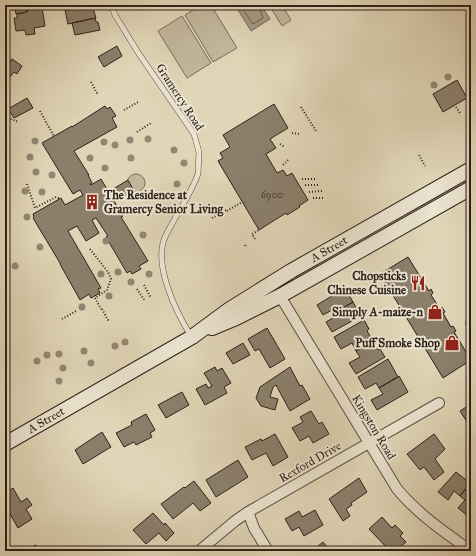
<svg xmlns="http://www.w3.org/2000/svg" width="476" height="556" font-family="'IM FELL Great Primer',serif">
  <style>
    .green { fill: #c2b79c; stroke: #786c5c }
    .water { fill: #a39882; stroke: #746859 }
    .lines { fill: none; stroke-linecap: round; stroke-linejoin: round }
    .shore { stroke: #685c4e; stroke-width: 1 }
    .building { fill: #8b7f6c; stroke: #2e211b }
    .service-casing { stroke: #5a4e42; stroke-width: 6 }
    .minor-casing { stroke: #5a4e42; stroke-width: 12 }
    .secondary-casing { stroke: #2e211b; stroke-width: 16 }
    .path { stroke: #2e211b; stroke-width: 2; stroke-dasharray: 1 2; stroke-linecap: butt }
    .service { stroke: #ebe4d0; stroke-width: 5 }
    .minor { stroke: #ebe4d0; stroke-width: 10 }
    .secondary { stroke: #ebe4d0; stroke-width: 14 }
    .tree { fill: #928773 }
    .labels { text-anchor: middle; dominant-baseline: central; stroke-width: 4; stroke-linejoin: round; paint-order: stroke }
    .number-label { font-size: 10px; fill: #45382f }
    .street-label { font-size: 12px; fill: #2e211b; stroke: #ebe4d0 }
    .poi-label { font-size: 12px; font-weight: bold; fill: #2e211b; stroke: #ebe4d0; text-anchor: end }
  </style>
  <rect width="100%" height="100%" fill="#e0d6b7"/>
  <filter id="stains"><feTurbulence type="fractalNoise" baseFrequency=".005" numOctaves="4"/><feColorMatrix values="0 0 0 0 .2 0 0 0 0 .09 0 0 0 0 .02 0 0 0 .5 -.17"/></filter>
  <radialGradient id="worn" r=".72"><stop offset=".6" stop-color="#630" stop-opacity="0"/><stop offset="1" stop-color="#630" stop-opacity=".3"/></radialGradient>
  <path class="green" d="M201,5H211L237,48L213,62L185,15Z
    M276,5H282L291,20L282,26L271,8Z
    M182,16L211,63L187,78L158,31Z
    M127 183a9 9 0 1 1 18 0a9 9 0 1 1-18 0Z"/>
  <path class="water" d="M235,5H261L270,19L251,31Z"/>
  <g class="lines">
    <path class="shore" d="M240,5L253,24L263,18L258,5"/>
  </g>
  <path class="building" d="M11,5H38V8L27,10V12L16,14L15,9L12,10Z
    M68,5H92L69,10Z
    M92,5L96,18L68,24L65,10Z
    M129,5H148L149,8L142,10L140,6L130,9Z
    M42,7L45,26L34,28L35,34L26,35L25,30L16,31L14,18H17V14L27,12V10Z
    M95,18L96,22H98L100,30L75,35L72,23Z
    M117,46L122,56L104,67L98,57Z
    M7,58L11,61L12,59L22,66L17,74L14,72L5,83V61Z
    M457,80L467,98L443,112L433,94Z
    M27,98L33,108L14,118L8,109Z
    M274,104L288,128L270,139L276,148L266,154L277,173L283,170L287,176L292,173L308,200L299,206L300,207L287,215L286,213L259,230L218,161L223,158L220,153L230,147L223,135Z
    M105,106L107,109L110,107L116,116L112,118L117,127L74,151L89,175H88L92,183L90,184L91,185L101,179L123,216L121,217L148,261L139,266L141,269L132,274L130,271L127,273L106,237L108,236L96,218L92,220L99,233L86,241L77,226L68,231L101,288L98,289L100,293L91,298L89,294L80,300L60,264V263L33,218L34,217L33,214L61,198L65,205L83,195L80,190L73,194L42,143L72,126V127Z
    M128,180L134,191L119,199L117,197L113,199L110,194L115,192L113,189Z
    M408,257L429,291L431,289L433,293L431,295L440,309L442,307L445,312L443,313L451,327L453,326L456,331L454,332L471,360L443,378L380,274Z
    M345,288L353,302L336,312L334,309L323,315L317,305Z
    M353,302L361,316L332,332L326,322L338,315L336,312Z
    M364,320L369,329L367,331L373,341L356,351L352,343L341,349L334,337Z
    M267,328L285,359L270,368L259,349L255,351L248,339Z
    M373,341L378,350L380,349L385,357L356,374L349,363L360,357L356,351Z
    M243,343L250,355L233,364L226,353Z
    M388,359L398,377L379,388L376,383L365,389L358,377Z
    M215,367L217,371L222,368L231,383L224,387L227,393L205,405L196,389L206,384L208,388L212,386L204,373Z
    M290,367L300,386L302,385L310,399L290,411L276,385L273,387L270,397L278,399L275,410L261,406L256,398L260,387Z
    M399,376L408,392L377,410L371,400L383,394L379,388Z
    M182,392L189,405L166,418L158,405Z
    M471,404V428L460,411Z
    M311,411L319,424L322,422L329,434L313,443L309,436L300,441L292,428L303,422L300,417Z
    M146,414L155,430L150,433L152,437L136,445L134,442L124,447L116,433L132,425L131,422Z
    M102,432L111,447L83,464L75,450Z
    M275,434L288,457L273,466L266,453L252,460L245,447L261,439L262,441Z
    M434,434L445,449L435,459L444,472L434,480L424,467L420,470L407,454Z
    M238,460L248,477L216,497L206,480Z
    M456,472L470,483L460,496L454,491L448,500L438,492Z
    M359,478L367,492L351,503L352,505L346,509L350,516L343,521L329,499Z
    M194,481L211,503L200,511L193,503L173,519L161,504L184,487L185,488Z
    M470,483L471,512L468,516L458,508L465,500L460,496Z
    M13,488L21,502L27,498L32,505L26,509L32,519L18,528L9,512L5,514V493Z
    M315,510L323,525L304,536L299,527L292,531L285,519L299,511L302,517Z
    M153,513L164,525L165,523L174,533L166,541L159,533L146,544L133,530Z
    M382,517L392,528L395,525L403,533L400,536L406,542L396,551H390L369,529Z
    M323,542L330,551H312Z
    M36,545L40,551H25Z"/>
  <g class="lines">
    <g class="service-casing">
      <path id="service" d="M111,5L115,15L139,54L194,134L199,152L198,174C190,196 175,216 165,237C153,265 176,312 191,336
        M468,323L471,321"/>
    </g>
    <g class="minor-casing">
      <path id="minor" d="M280,296L397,489C418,514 444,532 471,551
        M248,512L254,528L268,551
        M199,551L235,521L248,512L439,403"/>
    </g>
    <g class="secondary-casing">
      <path id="secondary" d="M212,328L236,318L280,296L471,188
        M5,444L192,337L230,309L291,271L471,169"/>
    </g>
    <path class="path" d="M91,82L98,95
      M301,107L316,131
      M456,107L460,113
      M124,110L138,102
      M40,111L47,124
      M5,117L19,122
      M47,124L54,136
      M137,132L151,123
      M292,133L300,134
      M280,144L285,147
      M419,155L425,166
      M283,165L288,160
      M302,179H315
      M27,184L35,208L56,197L59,198
      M305,185H318
      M309,192L322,191
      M313,198H323
      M227,211L242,202
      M212,218L226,210
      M255,239L252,234L259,230
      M245,245L246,248
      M90,249L108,272L111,279L107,290L95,298L101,309
      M144,285L151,298
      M137,289L145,301
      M102,309L109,322
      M62,319L76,311"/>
    <use href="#service" class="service"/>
    <use href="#minor" class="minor"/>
    <use href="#secondary" class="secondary"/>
  </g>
  <g class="tree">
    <circle cx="448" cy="77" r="3.5"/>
    <circle cx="434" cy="85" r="3.5"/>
    <circle cx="148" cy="139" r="3.5"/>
    <circle cx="130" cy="140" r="3.5"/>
    <circle cx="35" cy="141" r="3.5"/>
    <circle cx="104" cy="142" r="3.5"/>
    <circle cx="115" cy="145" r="3.5"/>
    <circle cx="174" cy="150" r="3.5"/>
    <circle cx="30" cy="157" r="3.5"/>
    <circle cx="90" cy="158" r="3.5"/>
    <circle cx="131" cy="158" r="3.5"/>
    <circle cx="184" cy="163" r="3.5"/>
    <circle cx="105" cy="168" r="3.5"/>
    <circle cx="36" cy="172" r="3.5"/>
    <circle cx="52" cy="175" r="3.5"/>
    <circle cx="177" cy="184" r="3.5"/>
    <circle cx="25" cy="191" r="3.5"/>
    <circle cx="42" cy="192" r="3.5"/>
    <circle cx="27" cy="217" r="3.5"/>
    <circle cx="143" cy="235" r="3.5"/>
    <circle cx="106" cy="241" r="3.5"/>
    <circle cx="40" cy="247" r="3.5"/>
    <circle cx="15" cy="266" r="3.5"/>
    <circle cx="118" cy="272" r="3.5"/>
    <circle cx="101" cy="274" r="3.5"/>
    <circle cx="149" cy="274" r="3.5"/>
    <circle cx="131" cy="282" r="3.5"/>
    <circle cx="109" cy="296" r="3.5"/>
    <circle cx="82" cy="307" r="3.5"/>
    <circle cx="125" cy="342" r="3.5"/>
    <circle cx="115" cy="346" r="3.5"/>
    <circle cx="84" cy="351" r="3.5"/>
    <circle cx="59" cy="354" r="3.5"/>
    <circle cx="47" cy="355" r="3.5"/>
    <circle cx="37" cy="361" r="3.5"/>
    <circle cx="91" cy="363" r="3.5"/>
    <circle cx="63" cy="368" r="3.5"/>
    <circle cx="59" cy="381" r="3.5"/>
  </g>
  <defs>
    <g id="building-bare" transform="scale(1.2)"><path d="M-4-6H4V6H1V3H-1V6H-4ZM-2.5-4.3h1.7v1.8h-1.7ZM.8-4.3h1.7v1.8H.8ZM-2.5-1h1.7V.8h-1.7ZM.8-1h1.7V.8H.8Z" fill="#8f2418" stroke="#ebe4d0" stroke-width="2.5" paint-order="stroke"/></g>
    <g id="restaurant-bare" transform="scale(1.2)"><path d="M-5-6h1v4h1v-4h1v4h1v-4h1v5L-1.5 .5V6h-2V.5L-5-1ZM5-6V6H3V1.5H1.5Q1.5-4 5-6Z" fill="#8f2418" stroke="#ebe4d0" stroke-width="2.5" paint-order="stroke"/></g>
    <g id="shop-bare" transform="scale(1.2)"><path d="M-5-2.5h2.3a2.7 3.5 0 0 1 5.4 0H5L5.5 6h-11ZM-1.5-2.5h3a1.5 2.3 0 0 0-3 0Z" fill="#8f2418" stroke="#ebe4d0" stroke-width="2.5" paint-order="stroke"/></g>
  </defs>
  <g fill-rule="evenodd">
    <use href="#building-bare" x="92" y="202"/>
    <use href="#restaurant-bare" x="418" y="283"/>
    <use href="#shop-bare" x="435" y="312"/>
    <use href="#shop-bare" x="452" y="343"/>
  </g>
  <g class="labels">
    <g class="number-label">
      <text x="272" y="195">6900</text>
    </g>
    <g class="street-label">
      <text transform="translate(180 97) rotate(57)">Gramercy Road</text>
      <text transform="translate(329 249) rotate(-30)">A Street</text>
      <text transform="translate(46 420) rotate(-30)">A Street</text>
      <text transform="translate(374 427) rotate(59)">Kingston Road</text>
      <text transform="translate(310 462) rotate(-30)">Rexford Drive</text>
    </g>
    <g class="poi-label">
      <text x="104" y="195" text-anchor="start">The Residence at<tspan x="104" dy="14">Gramercy Senior Living</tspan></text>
      <text x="406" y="276">Chopsticks<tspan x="406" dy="14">Chinese Cuisine</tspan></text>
      <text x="423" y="312">Simply A-maize-n</text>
      <text x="440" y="343">Puff Smoke Shop</text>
    </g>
  </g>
  <rect width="476" height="556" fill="none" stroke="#e0d6b7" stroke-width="20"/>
  <rect x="6" y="6" width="464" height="544" fill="none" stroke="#2e211b" stroke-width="2"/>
  <rect x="10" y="10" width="456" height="536" fill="none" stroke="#2e211b"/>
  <rect width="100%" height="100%" filter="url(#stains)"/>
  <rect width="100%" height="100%" fill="url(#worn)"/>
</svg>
